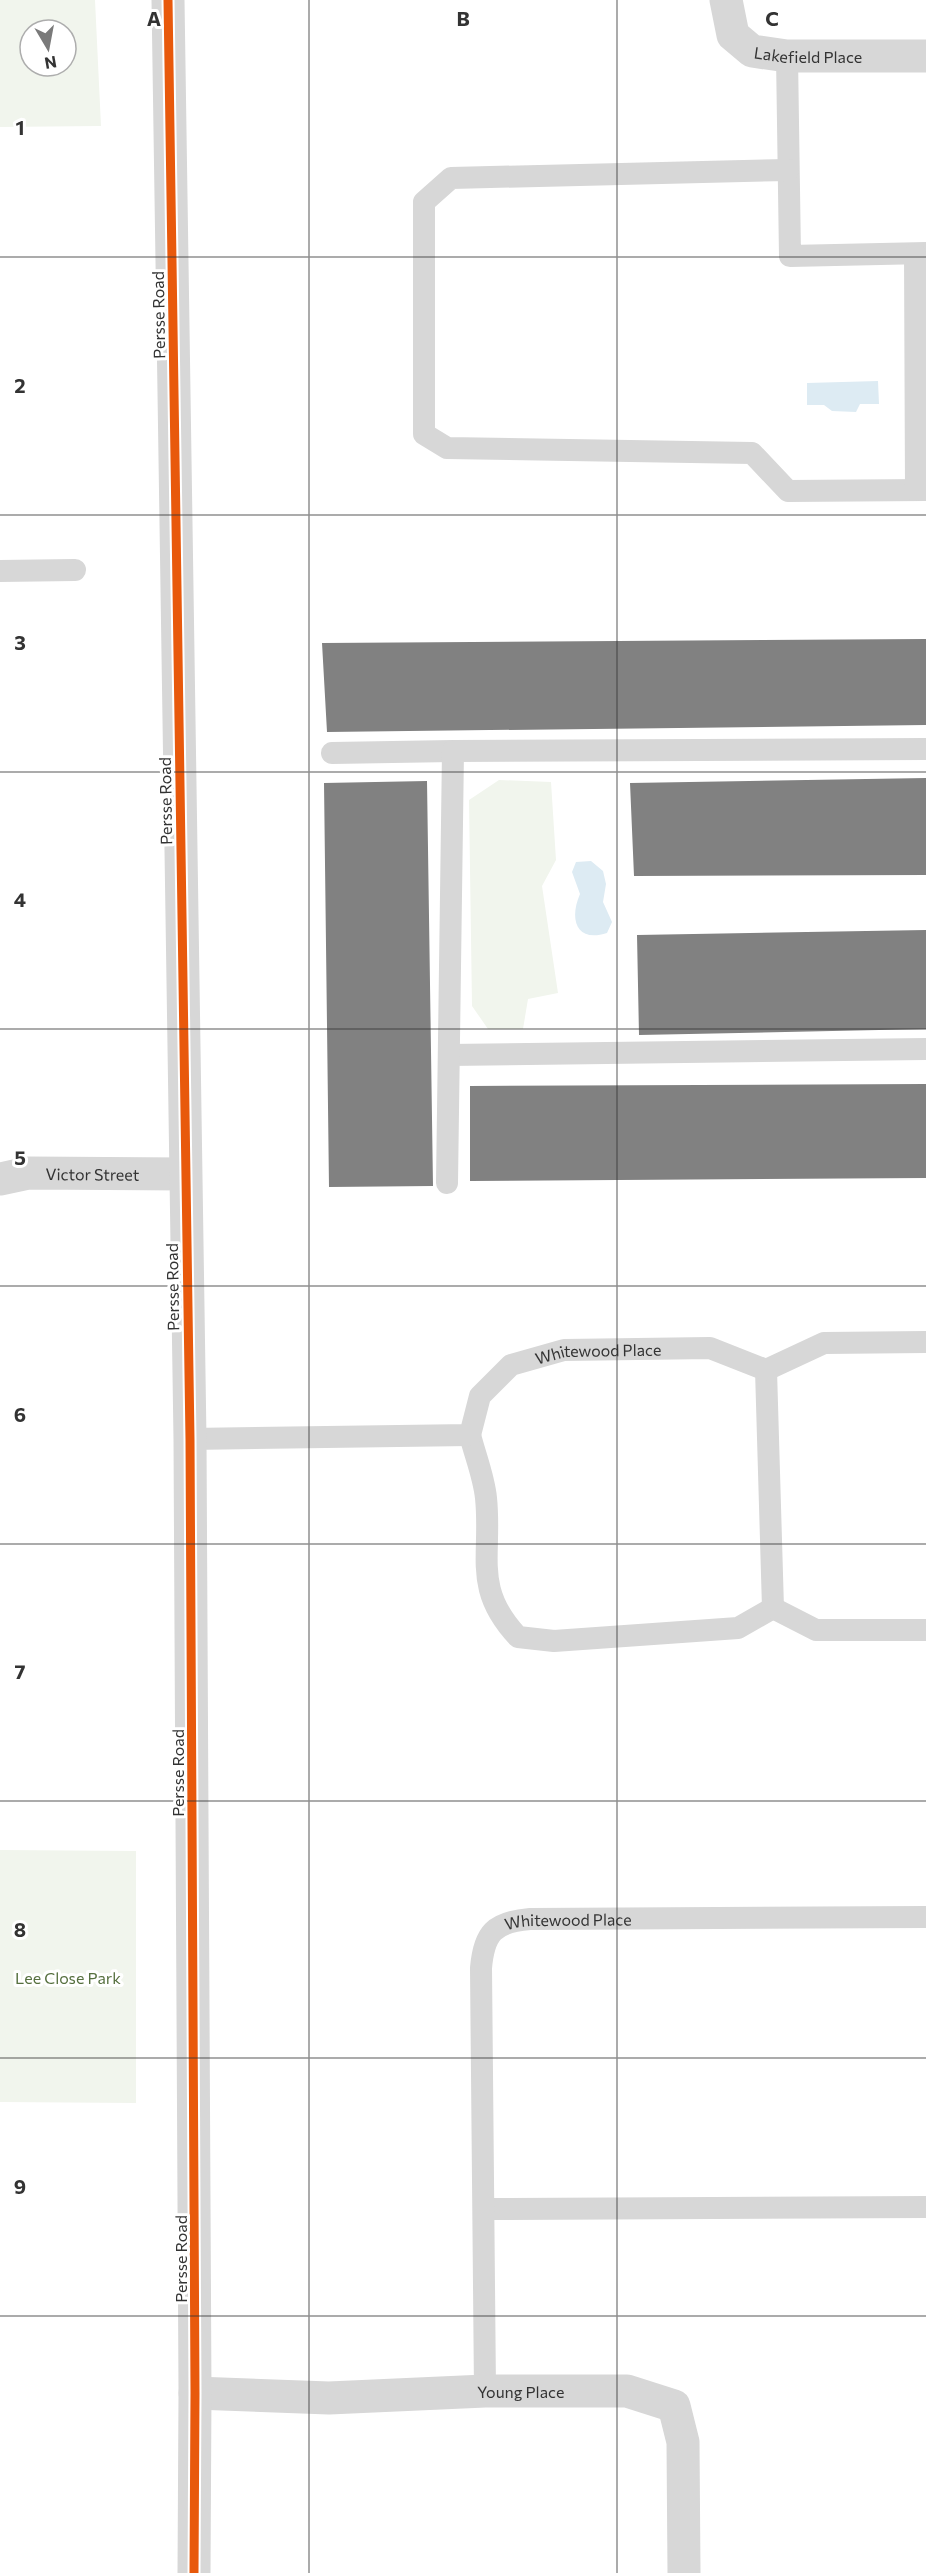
<svg xmlns="http://www.w3.org/2000/svg" width="926" height="2573" font-family="Commissioner,sans-serif">
  <style>
    .green { fill: #f1f5ed; fill-rule: evenodd }
    .water { fill: #ddebf3 }
    .building { fill: #818181 }
    .lines { fill: none; stroke-linecap: round; stroke-linejoin: round }
    .service { stroke: #d7d7d7; stroke-width: 22 }
    .minor { stroke: #d7d7d7; stroke-width: 33 }
    .tertiary { stroke: #d7d7d7; stroke-width: 33 }
    .cycleway-casing { stroke: #fff; stroke-width: 13 }
    .cycleway { stroke: #e8590c; stroke-width: 9 }
    .grid { fill: none; stroke: #333; stroke-width: 1.5; stroke-opacity: 0.55 }
    .labels { text-anchor: middle; dominant-baseline: central; stroke-width: 6; stroke-linejoin: round; paint-order: stroke }
    .street-label { font-size: 16px; fill: #333; stroke: #fff }
    .park-label { font-size: 16px; fill: #56703f; stroke: #fff }
    .grid-label { font-size: 20px; text-anchor: middle; font-weight: bold; fill: #333; stroke: #fff; stroke-width: 6; stroke-linejoin: round; paint-order: stroke }
  </style>
  <rect width="100%" height="100%" fill="#fff"/>
  <path class="green" d="M0,0H95L101,126L0,127ZM30,30H66V66H30Z
    M499,780L551,782L556,860L542,886L558,993L528,999L523,1029H488L472,1006L469,800Z
    M0,1850L136,1851V2103L0,2102Z"/>
  <path class="water" d="M878,381L879,404H860L856,412L832,411L824,405H807V383Z
    M591,861L603,871L606,884L603,902L612,922L607,933C576,943 569,919 580,894L572,872L576,862Z"/>
  <path class="building" d="M926,639V725L327,732L322,643Z
    M926,778V875L634,876L630,783Z
    M427,781L433,1186L329,1187L324,783Z
    M926,930V1029L639,1035L637,935Z
    M926,1084V1178L470,1181V1086Z"/>
  <g class="lines">
    <g class="service">
      <path d="M787,56L790,256L926,253"/>
      <path d="M788,170L451,178L424,202V434L447,448L752,453L788,491L926,490"/>
      <path d="M915,254L916,490"/>
      <path d="M0,571L75,570"/>
      <path d="M332,753L453,751"/>
      <path d="M449,1055L926,1049"/>
      <path d="M447,1183L453,751L926,749"/>
      <path d="M766,1370L773,1608"/>
      <path d="M470,1435C475,1455 484,1477 486,1498C492,1556 472,1588 518,1637L554,1641L738,1628L773,1608"/>
      <path id="s1" d="M190,1439L470,1435L480,1396L511,1365L564,1350L710,1348L766,1370L824,1343L926,1342"/>
      <path d="M773,1608L816,1630H926"/>
      <path d="M485,2209L926,2207"/>
      <path id="s2" d="M485,2391L481,1968C484,1933 494,1922 530,1919L926,1917"/>
    </g>
    <g class="minor">
      <path id="s3" d="M726,0L733,35L752,51L787,56H926"/>
      <path id="s4" d="M0,1179L28,1173L185,1174"/>
      <path id="s5" d="M195,2393L329,2398L485,2391H627L674,2406L683,2442L684,2573"/>
    </g>
    <path class="tertiary" d="M168,0L190,1439L195,2393L194,2573"/>
    <g class="cycleway-casing">
      <path id="cycleway" d="M168,0L190,1439L195,2393L194,2573"/>
    </g>
    <use href="#cycleway" class="cycleway"/>
  </g>
  <path class="grid" d="M309,0V2573M617,0V2573M0,257H926M0,515H926M0,772H926M0,1029H926M0,1286H926M0,1544H926M0,1801H926M0,2058H926M0,2316H926"/>
  <g class="labels">
    <g class="street-label">
      <text stroke="none"><textPath href="#s3" startOffset="117">Lakefield Place</textPath></text>
      <text transform="translate(158 315) rotate(-91)">Persse Road</text>
      <text transform="translate(165 801) rotate(-91)">Persse Road</text>
      <text stroke="none"><textPath href="#s4" startOffset="93">Victor Street</textPath></text>
      <text transform="translate(172 1287) rotate(-91)">Persse Road</text>
      <text stroke="none"><textPath href="#s1" startOffset="453">Whitewood Place</textPath></text>
      <text transform="translate(177 1773) rotate(-90)">Persse Road</text>
      <text stroke="none"><textPath href="#s2" startOffset="540">Whitewood Place</textPath></text>
      <text transform="translate(180 2259) rotate(-90)">Persse Road</text>
      <text stroke="none"><textPath href="#s5" startOffset="326">Young Place</textPath></text>
    </g>
    <g class="park-label">
      <text x="68" y="1977">Lee Close Park</text>
    </g>
  </g>
  <g class="grid-label">
    <text x="154" y="26">A</text>
    <text x="463" y="26">B</text>
    <text x="772" y="26">C</text>
    <text x="20" y="135">1</text>
    <text x="20" y="393">2</text>
    <text x="20" y="650">3</text>
    <text x="20" y="907">4</text>
    <text x="20" y="1165">5</text>
    <text x="20" y="1422">6</text>
    <text x="20" y="1679">7</text>
    <text x="20" y="1937">8</text>
    <text x="20" y="2194">9</text>
  </g>
  <g transform="translate(48 48) rotate(170)"><circle r="28" fill="#ffffff" stroke="#adadad" stroke-width="1.5"/>
  <path d="M0-4.5L10 22L0 15L-10 22Z" fill="#7a7a7a"/>
  <text y="-9" font-size="16" font-weight="bold" text-anchor="middle" fill="#333333">N</text>
  </g>
</svg>
